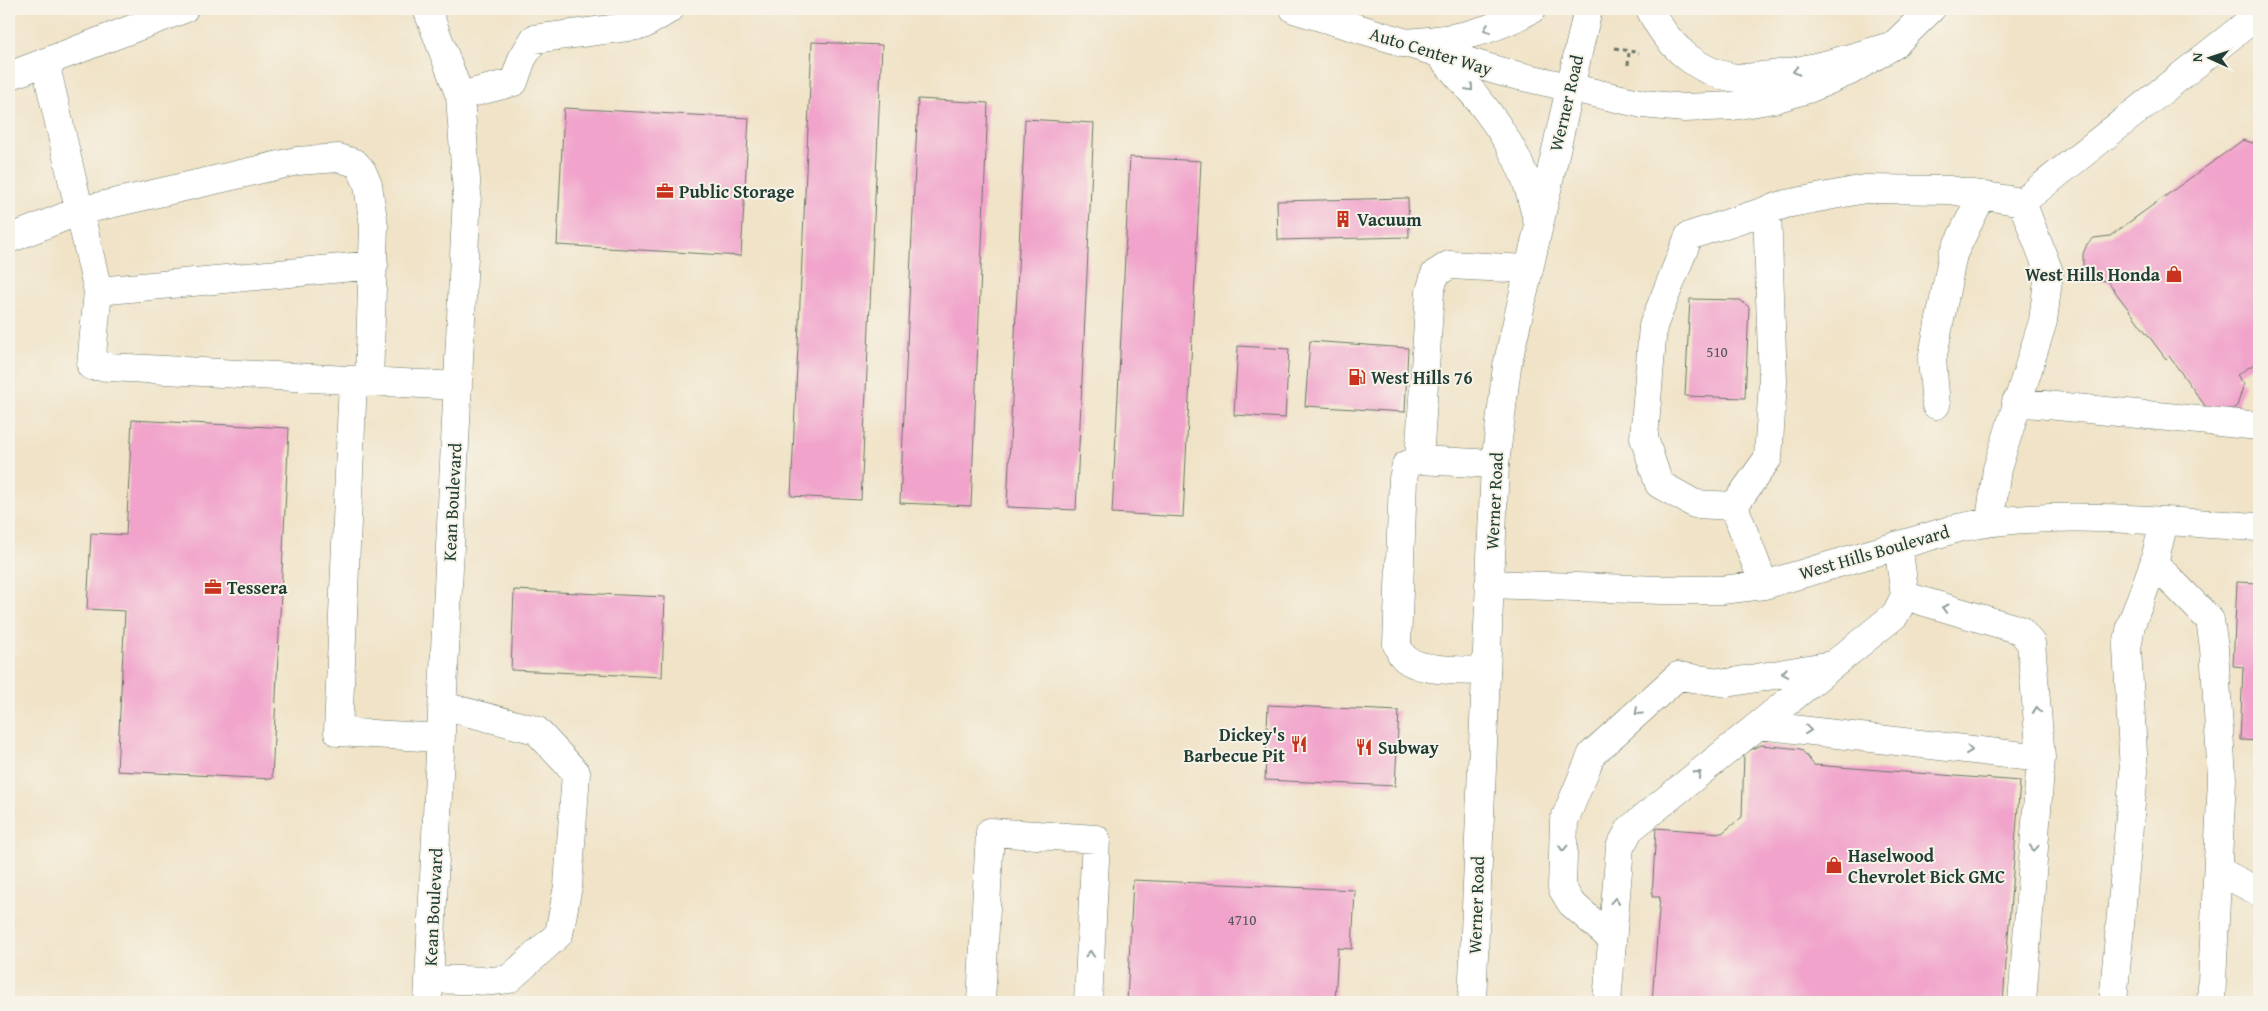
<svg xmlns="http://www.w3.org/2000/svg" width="2268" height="1011" font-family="'Gentium Book Plus',serif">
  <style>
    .building { fill: #f1a3cb }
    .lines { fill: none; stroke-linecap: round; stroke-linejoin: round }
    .minor-casing { stroke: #687767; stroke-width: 29 }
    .major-casing { stroke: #687767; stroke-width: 29 }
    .path { stroke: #687767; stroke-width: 3; stroke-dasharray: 4 4; stroke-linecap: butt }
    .minor { stroke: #fff; stroke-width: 28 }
    .major { stroke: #fff; stroke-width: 28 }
    .oneway { stroke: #8f9e9a }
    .labels { text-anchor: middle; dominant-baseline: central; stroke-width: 4; stroke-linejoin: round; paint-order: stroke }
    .number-label { font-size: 15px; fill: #54565a }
    .street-label { font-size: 18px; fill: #1f3d34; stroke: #f7f3e8 }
    .poi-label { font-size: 18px; font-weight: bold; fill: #1f3d34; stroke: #f7f3e8; text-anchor: start }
  </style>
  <rect width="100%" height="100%" fill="#f7f3e8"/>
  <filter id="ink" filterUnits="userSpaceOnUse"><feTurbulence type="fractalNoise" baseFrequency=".02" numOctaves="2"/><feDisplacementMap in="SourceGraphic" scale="10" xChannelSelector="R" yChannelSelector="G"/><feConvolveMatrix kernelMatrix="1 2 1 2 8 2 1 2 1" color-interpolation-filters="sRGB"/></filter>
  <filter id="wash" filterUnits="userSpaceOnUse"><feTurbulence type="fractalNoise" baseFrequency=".0096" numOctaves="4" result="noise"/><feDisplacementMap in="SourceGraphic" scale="20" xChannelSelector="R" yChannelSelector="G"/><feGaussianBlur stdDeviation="1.12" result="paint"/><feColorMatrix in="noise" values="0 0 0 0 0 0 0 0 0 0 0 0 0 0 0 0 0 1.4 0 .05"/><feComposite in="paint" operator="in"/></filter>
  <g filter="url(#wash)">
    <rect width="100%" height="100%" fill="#f0e3c7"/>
    <g id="blocks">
      <path class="building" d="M812,42L882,45L861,500L791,496Z
        M918,99L988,103L971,506L900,503Z
        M564,108L749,118L741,256L557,245Z
        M1025,119L1094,123L1076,510L1007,507Z
        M2259,139V361L2237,375L2244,384L2237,406L2232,409L2208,410L2169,356L2166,359L2107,281L2096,280L2087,272L2083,265V254L2087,244L2094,238L2110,236L2243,140L2253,143Z
        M1130,157L1201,161L1183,517L1112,513Z
        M1408,198L1409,237L1278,240L1277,201Z
        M1690,299L1740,300L1749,307L1745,398L1685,396Z
        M1310,341L1408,348L1405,412L1305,406Z
        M1238,346L1289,349L1285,418L1234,415Z
        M132,420L289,428L272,779L117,771L125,611L87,609L91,533L126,535Z
        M2237,582L2259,583V741L2240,740L2243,667L2233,666Z
        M514,590L665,597L662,677L511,670Z
        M1268,705L1399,711L1395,786L1265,780Z
        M1761,745L1801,749L1814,765L2020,781L2003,1002H1652L1660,897H1652L1656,828L1722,833L1742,817L1744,753Z
        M1133,880L1355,890L1352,949L1338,948L1335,1002H1127Z"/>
    </g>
  </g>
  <g filter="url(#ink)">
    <use href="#blocks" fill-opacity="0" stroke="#687767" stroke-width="1"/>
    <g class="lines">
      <g class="minor-casing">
        <path id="minor" d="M427,9L460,96L467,194L428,1002
          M1294,9L1502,72L1643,104L1684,108L1733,106L1774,99L1811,88L1850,71L1894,45L1931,9
          M45,62L98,291L91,366L458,386
          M9,76L184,9
          M460,96L514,82L522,59L534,39L643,25L670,9
          M9,239L79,211L297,161L339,158L355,163L362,171L368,185L374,226L369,381
          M98,291L374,265
          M353,380L338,732L441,738
          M2016,402L2259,426
          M1936,405L1932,360L1953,254L1982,195
          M1419,460L1495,464
          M1734,506L1768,458L1773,382L1767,210
          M1990,521L1997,469L2043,321L2049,272L2022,202L2259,14
          M2154,563L2210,620L2214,648L2222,779L2211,1002
          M1489,584L1661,590H1722L1764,585L1958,528C2054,508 2161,522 2259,527
          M1764,585L1734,506L1695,504L1659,484L1644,438L1653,326L1689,236L1786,204L1865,189L1950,190L2022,202
          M1905,596L2020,630L2031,643L2041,758
          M1486,671C1465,670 1415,673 1402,655C1400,653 1399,648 1397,645L1403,479L1406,465L1419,460L1430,292L1435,274L1449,265L1527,269
          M1759,725L2041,758L2022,1002
          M2219,871L2259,892
          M1612,939L1571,903L1562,888L1564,821L1592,754L1678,676L1727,683L1832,665
          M430,979L492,981L509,979L559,934L568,886L576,773L536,730L443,706
          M981,1002L990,832L1096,839L1088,1002
          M1607,1002L1620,847L1630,829L1895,615L1905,596L1898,545
          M2113,1002L2134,771L2127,648L2131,625L2154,563L2164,522"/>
      </g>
      <g class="major-casing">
        <path id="major" d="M1650,9C1666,44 1698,74 1738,78C1746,78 1754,77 1761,76C1807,72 1851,58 1894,45
          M1402,43C1453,40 1487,34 1532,9
          M1437,52C1471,90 1505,127 1524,175C1530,189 1533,205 1537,220
          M1472,1002L1495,464L1507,366L1588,9"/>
      </g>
      <path class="path" d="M1615,48L1639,53
        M1628,65L1629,51"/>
      <use href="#minor" class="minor"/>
      <use href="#major" class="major"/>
    </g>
    <defs><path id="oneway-chevron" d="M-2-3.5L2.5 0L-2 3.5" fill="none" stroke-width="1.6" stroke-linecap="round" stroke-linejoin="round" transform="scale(1.25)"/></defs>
    <g class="oneway">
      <use href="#oneway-chevron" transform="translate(1487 29) rotate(159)"/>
      <use href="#oneway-chevron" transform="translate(1796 71) rotate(168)"/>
      <use href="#oneway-chevron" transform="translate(1470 88) rotate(49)"/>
      <use href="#oneway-chevron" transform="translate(1945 608) rotate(-164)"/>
      <use href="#oneway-chevron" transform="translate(1785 673) rotate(170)"/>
      <use href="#oneway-chevron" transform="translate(2037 710) rotate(-95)"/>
      <use href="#oneway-chevron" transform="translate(1638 712) rotate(138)"/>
      <use href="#oneway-chevron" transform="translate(1808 730) rotate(7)"/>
      <use href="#oneway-chevron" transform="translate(1969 750) rotate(7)"/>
      <use href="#oneway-chevron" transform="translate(1698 774) rotate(-39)"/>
      <use href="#oneway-chevron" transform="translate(1563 848) rotate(92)"/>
      <use href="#oneway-chevron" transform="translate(2034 848) rotate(94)"/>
      <use href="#oneway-chevron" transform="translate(1615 901) rotate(-85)"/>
      <use href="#oneway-chevron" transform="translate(1090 954) rotate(-87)"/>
    </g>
  </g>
  <defs>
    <g id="office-bare" transform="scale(1.35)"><path d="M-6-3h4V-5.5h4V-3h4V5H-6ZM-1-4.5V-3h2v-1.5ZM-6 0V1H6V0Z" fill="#c8321e" stroke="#f7f3e8" stroke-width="2.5" paint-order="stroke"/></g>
    <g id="building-bare" transform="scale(1.35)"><path d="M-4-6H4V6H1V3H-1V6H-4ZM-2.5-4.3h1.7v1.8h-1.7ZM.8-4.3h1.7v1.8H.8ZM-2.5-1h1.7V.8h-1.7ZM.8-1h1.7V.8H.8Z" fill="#c8321e" stroke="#f7f3e8" stroke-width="2.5" paint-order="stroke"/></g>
    <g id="shop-bare" transform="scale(1.35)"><path d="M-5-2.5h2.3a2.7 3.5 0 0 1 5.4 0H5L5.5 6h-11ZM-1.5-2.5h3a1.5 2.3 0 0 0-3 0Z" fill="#c8321e" stroke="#f7f3e8" stroke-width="2.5" paint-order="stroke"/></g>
    <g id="fuel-bare" transform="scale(1.35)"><path d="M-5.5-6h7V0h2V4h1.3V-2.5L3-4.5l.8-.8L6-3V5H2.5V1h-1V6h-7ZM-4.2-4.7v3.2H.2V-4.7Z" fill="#c8321e" stroke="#f7f3e8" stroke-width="2.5" paint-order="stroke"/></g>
    <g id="restaurant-bare" transform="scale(1.35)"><path d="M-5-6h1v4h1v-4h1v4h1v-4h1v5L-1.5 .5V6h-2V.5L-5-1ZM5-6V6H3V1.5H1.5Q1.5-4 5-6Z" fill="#c8321e" stroke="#f7f3e8" stroke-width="2.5" paint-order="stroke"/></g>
  </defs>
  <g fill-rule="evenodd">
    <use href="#office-bare" x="665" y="191"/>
    <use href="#building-bare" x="1343" y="219"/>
    <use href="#shop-bare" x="2174" y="274"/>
    <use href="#fuel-bare" x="1357" y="377"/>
    <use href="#office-bare" x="213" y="587"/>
    <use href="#restaurant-bare" x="1299" y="744"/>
    <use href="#restaurant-bare" x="1364" y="747"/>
    <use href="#shop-bare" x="1834" y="865"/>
  </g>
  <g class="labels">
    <g class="number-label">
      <text x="1717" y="351">510</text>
      <text x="1242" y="919">4710</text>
    </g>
    <g class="street-label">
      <text transform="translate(1431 51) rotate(17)">Auto Center Way</text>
      <text transform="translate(1566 103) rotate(-77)">Werner Road</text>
      <text transform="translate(1494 501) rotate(-87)">Werner Road</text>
      <text transform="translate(452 502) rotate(-87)">Kean Boulevard</text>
      <text transform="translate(1874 552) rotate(-16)">West Hills Boulevard</text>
      <text transform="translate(1476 905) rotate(-88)">Werner Road</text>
      <text transform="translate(433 907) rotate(-87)">Kean Boulevard</text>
    </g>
    <g class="poi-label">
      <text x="679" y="191">Public Storage</text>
      <text x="1357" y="219">Vacuum</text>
      <text x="2160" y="274" text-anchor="end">West Hills Honda</text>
      <text x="1371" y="377">West Hills 76</text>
      <text x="227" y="587">Tessera</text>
      <text x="1285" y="734" text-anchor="end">Dickey's<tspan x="1285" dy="21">Barbecue Pit</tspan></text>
      <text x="1378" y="747">Subway</text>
      <text x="1848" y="855">Haselwood<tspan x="1848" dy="21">Chevrolet Bick GMC</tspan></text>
    </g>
  </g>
  <rect width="2268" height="1011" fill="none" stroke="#f7f3e8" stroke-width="30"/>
  <g transform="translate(2210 58) rotate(273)" stroke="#f7f3e8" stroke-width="4" paint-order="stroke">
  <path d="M0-4L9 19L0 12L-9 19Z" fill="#1f3d34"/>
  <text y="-8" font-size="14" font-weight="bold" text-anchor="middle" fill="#1f3d34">N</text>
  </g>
</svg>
